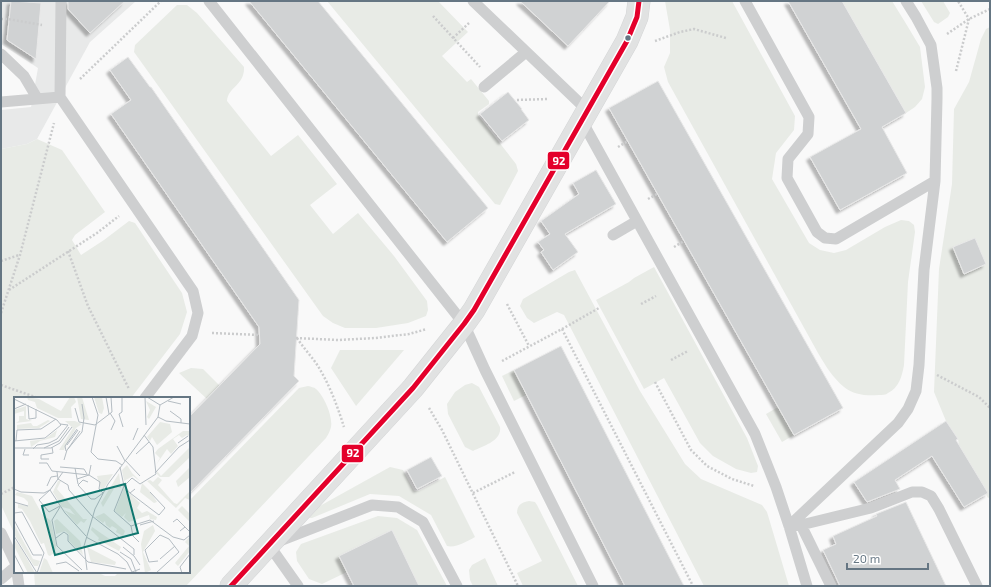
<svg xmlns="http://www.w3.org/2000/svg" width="991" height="587" font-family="'Exo 2',sans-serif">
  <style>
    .built { fill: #e8e9e9 }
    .green { fill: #e8ebe6 }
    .building { fill: #d0d2d3; stroke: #e8e8e8; filter: url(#shadow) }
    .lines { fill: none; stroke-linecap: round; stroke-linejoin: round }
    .secondary-casing { stroke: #d5d6d7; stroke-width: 23 }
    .path { stroke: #cbcccd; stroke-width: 2.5; stroke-dasharray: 2 2; stroke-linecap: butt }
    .lane { stroke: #cecfd0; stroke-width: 11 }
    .secondary { stroke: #e1e2e2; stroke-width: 22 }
    .bus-1-casing { stroke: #fff; stroke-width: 8 }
    .bus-1 { stroke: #e4002b; stroke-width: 5 }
    .bus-dot { fill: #657683; stroke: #fff; stroke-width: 1.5 }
    .inset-road { fill: none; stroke: #b5bdc3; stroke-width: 1 }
    .view { fill: #0f766e; fill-opacity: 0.15; stroke: #0f766e; stroke-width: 2 }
    .inset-edge { fill: none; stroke: #657683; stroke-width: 2 }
    .line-badge { stroke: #fff; stroke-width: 1.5 }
    .badge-label { font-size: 11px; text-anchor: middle; font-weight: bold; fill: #fff }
  </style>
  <defs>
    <filter id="shadow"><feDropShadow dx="-3.5" dy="3.5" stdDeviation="1" flood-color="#0004"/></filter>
  </defs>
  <rect width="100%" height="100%" fill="#f9f9f9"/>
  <path class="built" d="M1,1H136L90,42L37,139L27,144L1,149V110L31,107L38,68L1,44Z"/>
  <path class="green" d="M327,1H438L468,32L442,56L467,82L471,79L489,101V104L478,112V115L516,164L518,171L500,205L495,204Z
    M665,1H732L795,116L794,130L776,153L772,179L809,243L820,250L834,253L846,250L885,227L901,220L909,221L914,225L915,232L908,282L904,365C902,376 899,388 888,393C886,395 882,395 879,395C866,396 854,395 844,387C833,378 825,365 818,353L668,82L664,67L670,53V30Z
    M842,1H892L905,22L920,47L925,87L922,99L915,107L906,113Z
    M921,1H943L950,13L948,17L938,24L934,22Z
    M177,5H187L197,13L244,67C245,85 228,87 227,101L271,156L298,135L337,184L310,205L333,234L358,213L394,256L427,301L428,310L426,316L408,323L376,328H345L333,323L323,316L134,52L135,45Z
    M990,27V497L988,498L959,446L958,439L946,421L934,392L939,269L952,184L954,109L969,82L981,39L986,29Z
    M37,139L62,150L105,212L75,235L72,240L81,255L104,240L129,221L135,223L182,293L187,312L180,334L131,398H15V535L1,505V149L27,144Z
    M654,267L747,438L758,466L757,472L751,473L736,469L713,456L700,443L664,378L644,389L596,300L629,282L634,278Z
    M575,270L640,391L685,464L701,479L762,505L767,512L789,586H704L564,315L557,312L534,323L527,318L520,306L523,299L569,272Z
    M340,350H404L356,406L331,368Z
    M191,368L203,369L220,386L207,399L179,373Z
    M514,370L526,395L514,401L502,376Z
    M472,383L479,387L500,427C502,441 483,446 473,451L465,447L448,414L447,404L455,392L465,385Z
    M308,386C311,387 314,387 316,389C324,396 333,416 331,427C330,431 328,435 326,438L186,586H35L34,572H97L105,576H115L119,572H189V501L299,388Z
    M778,407L794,435L782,442L766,414Z
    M390,467L403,470L414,491H419L445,477L475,537C466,542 456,548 447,546L431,515L399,496L370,494L312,518H310L308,515L309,512Z
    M529,501L535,502L537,505L578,586H523L517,573L542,561L517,513C517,505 522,502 529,501Z
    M378,516L397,518L417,530L447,586H419L392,530L347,572L322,584L309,579L297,561L296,552L301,544Z
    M485,558L498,586H473L470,580L469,570L472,565Z"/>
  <path class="building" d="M11,1L41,3L36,59L7,40Z
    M68,1H125L90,33L68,9Z
    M249,1H318L488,208L447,242Z
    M520,1H610L568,46Z
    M788,1H842L906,113L882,127L907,173L840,210L810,157L861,129Z
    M128,57L150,87H151L299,300L294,376L299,381L189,494V417L260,344L259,327L111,114L131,100L110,70Z
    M658,81L843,408L794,435L609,108Z
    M508,92L522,109H521L529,120L502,141L480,114Z
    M596,170L616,204L565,234L578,252L553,270L541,252L544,250L538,242L550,234L541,221L579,194L573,183Z
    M975,238L986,264L964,274L953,247Z
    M561,346L684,586H625L514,370Z
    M946,421L958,439L956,440L988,493L964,507L932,456L895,480L900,489L867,502L854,482Z
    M431,457L442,476L417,489L407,470Z
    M906,502L946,586H840L823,550L836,544L833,536L877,516L876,514Z
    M392,530L419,586H354L339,556Z"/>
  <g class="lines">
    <g class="secondary-casing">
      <path id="secondary" d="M231,586L413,388L464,324L474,310L627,41L637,17L639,1"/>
    </g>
    <path class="path" d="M433,16L480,67
      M1,19H8L42,25
      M947,34L969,19L990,9
      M453,38L469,23
      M655,41L680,32L694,29L726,38
      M956,71L969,19L958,1
      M80,79L161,1
      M517,100L547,99
      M618,147L628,141
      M648,199L657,194
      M674,247L684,241
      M68,251L88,306L129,389
      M1,261L19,255
      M9,290L97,233L119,216
      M507,304L529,346
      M641,304L656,296
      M1,313L20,255L54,123
      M562,329L693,586
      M212,333L259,335
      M296,338L338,340L376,338L409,334L427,329
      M297,338C303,347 310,355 316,363C329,383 337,405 344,427
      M671,360L688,351
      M502,361L562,329L599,308
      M937,375L979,397L990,408
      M655,382L691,450L707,466L732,479L754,486
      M1,385L38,398
      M429,408L442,430L518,586
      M473,493L515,472
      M1,494L15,487"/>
    <path class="lane" d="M61,1L60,97L193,291L198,313L192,336L145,398
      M209,1L464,324L485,370L593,586
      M473,1L588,111
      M745,1L809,117L808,134L788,159L787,178L817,232L825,238L836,239L935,181
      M1,54L24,76L37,98
      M484,87L526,52
      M1,102L60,97
      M582,121L755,434L776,487L789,526L807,586
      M613,235L637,221
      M801,525L831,586
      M789,526L898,423L908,409L916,391L919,365L924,270L935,181L937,99V88L931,45L916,17L906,1
      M789,526L801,525L871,508L912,492H922L931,496L939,509L977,586
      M1,533L15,562
      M17,572L19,586
      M1,579L15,567
      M298,586L269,545L372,505L398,507L423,522L457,586"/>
    <use href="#secondary" class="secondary"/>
    <g class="bus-1-casing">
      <path id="bus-1" d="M231,586L413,388L464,324L474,310L627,41L637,17L639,1"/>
    </g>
    <use href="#bus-1" class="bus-1"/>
  </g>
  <circle class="bus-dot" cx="628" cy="38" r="3.5"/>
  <g transform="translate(14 397)">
    <rect width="176" height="176" fill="#f9f9f9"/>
    <path d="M13,0L25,2L47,14L56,0H60L62,5L57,10L58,21H44L23,11L21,5L14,3ZM63,0H68L75,23L67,22ZM80,0H88L90,11L88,17L85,16ZM132,4L142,10L135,22L133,20L136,13ZM12,9V22L18,24L2,26L5,24V19H10V14L0,17V13ZM34,23L36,24L25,31L3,32V28L17,26L19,29H23ZM51,24H61L68,27L62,31L50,53H45L59,31ZM146,25L156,27L158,35L143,48L138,40L136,44L133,40ZM43,33L41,40L26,44L17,50L16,44L31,42ZM169,34H176V40L173,38L168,41L165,38L159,42L164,49L157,57L153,52L142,68L146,61L141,56L144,52ZM176,50V60L155,80H146L143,77V74L147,79ZM113,68L118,76L127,85L119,79L110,84L108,73ZM176,70V80L164,90L162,84ZM105,76L107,91L101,90L89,110L87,106ZM99,77L89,93H87L83,79ZM144,80L148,83L144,88L160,106L163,107L176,94V103L171,101L162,111L133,84L136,83L139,85ZM44,84H47L43,92L69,122H73L70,126L67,124L63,128L50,113L61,118L56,112L48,110L39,95ZM128,86L135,93L143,105L140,106L126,95ZM110,91L126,106L123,111L128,116L133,114L143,120L142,123L136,122L135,118L115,125L110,120L112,116L108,120L101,114ZM3,95L18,99L28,117L37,124L42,148L41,155L36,159L34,158L30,146L27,147L16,124L8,112L4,111V107L14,109V105L10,101L1,98ZM168,109L175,116L176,125L164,113ZM90,116L111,134L109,139L102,135L103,132L98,129L96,131L92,128L91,124L89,126L81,120ZM43,122L66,144L69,158L55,144V138L51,134L42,137L40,124ZM0,127L19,162L26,164L24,169H20L0,137ZM139,128L141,134L129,155L137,173L131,176L127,147L130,134ZM78,130L107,150L105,154L84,143L85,141L77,133ZM176,139V154L164,169L161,166L175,149L171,145ZM0,142L7,151L21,176H14L0,149ZM73,150L102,165L101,168L77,165ZM30,161L33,163L39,176H25Z" fill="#e8ebe6"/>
    <path class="inset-road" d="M78,0L84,18L77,55L84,62L102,64L108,68M92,0L95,17M97,0L98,15M131,0L132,28M133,0L146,8M0,2L43,23L47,28L31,41L0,44M154,4L167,7M14,8L15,22L22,21V12M146,8L144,20L152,24L176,27M146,8L160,0M61,11L65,25L81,28L98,15M0,12L12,7M156,14L167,22V26M96,16L101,24L97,33M105,17L108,15V0M105,17L109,30M119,43L124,31M2,44L3,33L27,32L42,22M164,46L174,39M53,48L64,33M103,49L111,64M0,51H37L46,46L58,30M30,51L45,44L55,30M11,52L9,58H15M19,52L23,48L35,46L43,42L54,28L46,27M54,52L66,34M52,54L51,49L63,32M122,57L135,45M35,62H27V58L39,56L38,50M50,63L53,53L68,35L70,21L68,7M111,63L126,79M25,66H33L38,74L75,78M46,70L70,72L73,77M106,70L110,89L100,114L117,129L119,139L125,145M61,71L64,87M43,75L44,82L54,88L55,93L78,119L120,152V158M141,76L165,50L176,43M63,82L75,78M74,85L69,83L64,88L77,102H81L89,96L85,92L86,85L75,78L77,68M33,89L37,80L43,79M0,92L7,95L30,96L36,93L49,75M121,92L116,96L110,89L118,81L126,87L142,77L139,50L130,38M116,96L145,118L151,111L136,95M0,105L14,109M46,109L35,115L25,103L36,93L51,116L72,139M46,110L38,123L43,149L68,173M0,116L8,115L30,156L23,176M0,123L19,158H28M159,125L163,122L171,130M126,128L140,124M117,129L136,123L159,140L170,143L176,138M166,134L171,130L176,135M0,139L23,176M72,140L104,157L113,165L118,175L126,172M42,141L50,135L54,138V144L74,165L112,172M109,150L120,159L126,168M106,155L117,162L122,175M0,157L10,176M146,162L161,149M42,167L52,165L65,174M73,173L70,149L81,112L94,87L144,20M142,176L165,155L155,142L146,138L131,153L135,165L144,164M168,176L166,170L176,157"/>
    <path class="view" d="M111,87L124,136L41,158L28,109Z"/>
    <rect width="176" height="176" class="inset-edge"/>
  </g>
  <g class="line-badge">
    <rect x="547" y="151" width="23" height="19" rx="4" fill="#e4002b"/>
    <rect x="341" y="444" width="23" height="19" rx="4" fill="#e4002b"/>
  </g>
  <g class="badge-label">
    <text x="559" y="165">92</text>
    <text x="353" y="457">92</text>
  </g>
  <rect width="991" height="587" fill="none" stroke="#657683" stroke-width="4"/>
  <path d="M847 563v6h81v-6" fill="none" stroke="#657683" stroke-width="2"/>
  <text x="853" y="563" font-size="12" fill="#657683" stroke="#ffffff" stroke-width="3" paint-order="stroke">20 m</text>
</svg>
